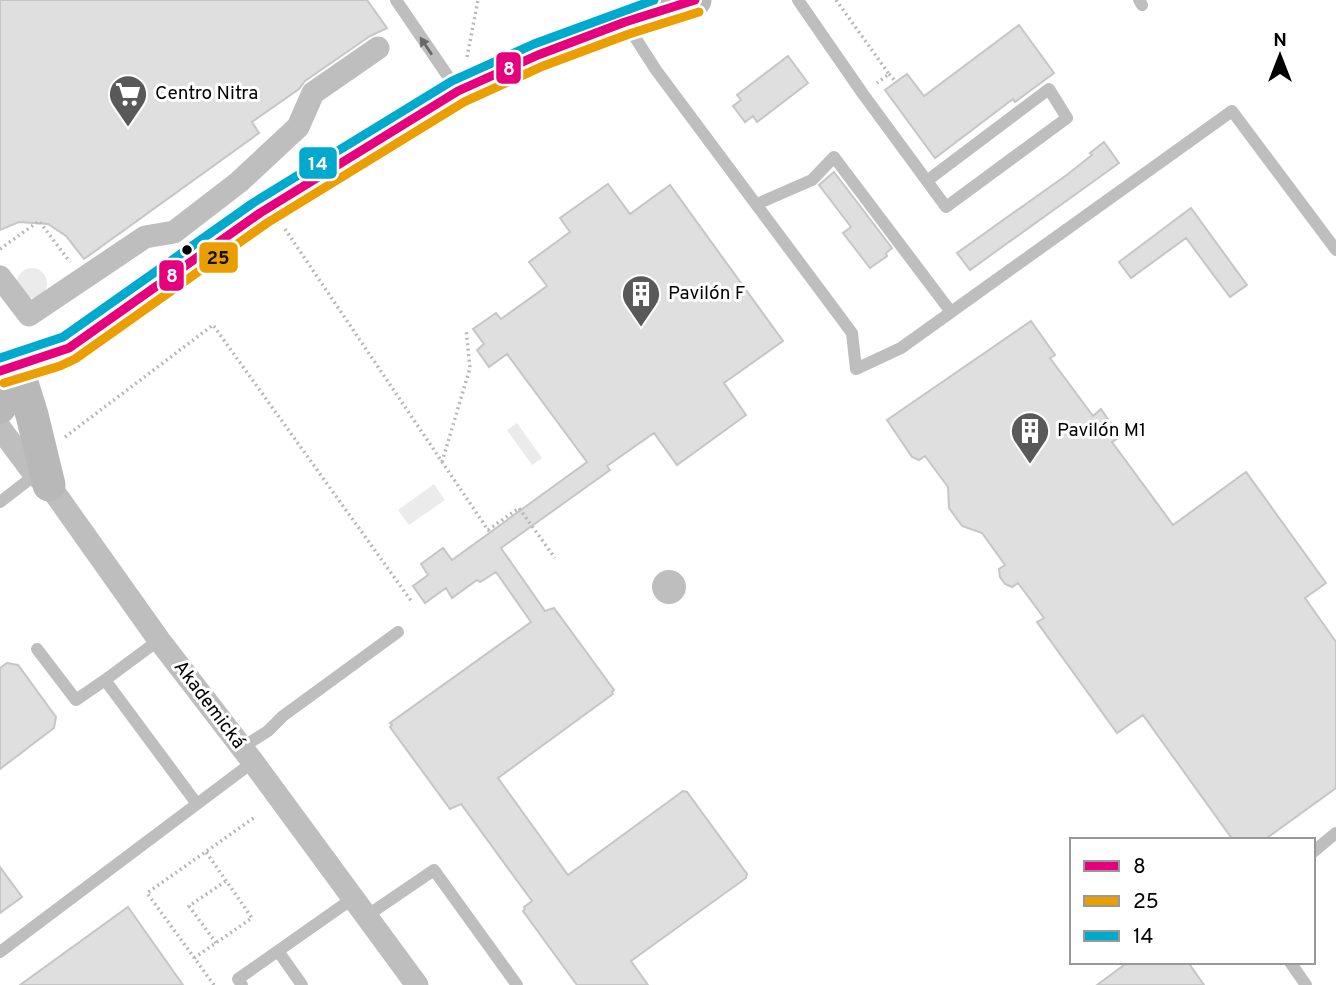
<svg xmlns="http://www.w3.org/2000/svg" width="1336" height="985" font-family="Overpass,sans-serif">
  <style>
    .green { fill: #ebebeb }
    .water { fill: #bebebe }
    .building { fill: #dfdfdf; stroke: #c6c6c6; stroke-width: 2 }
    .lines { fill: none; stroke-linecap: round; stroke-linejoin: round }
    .path { stroke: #b9b9b9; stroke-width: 3.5; stroke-dasharray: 2 3.5; stroke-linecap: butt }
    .lane { stroke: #bebebe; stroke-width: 12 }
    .street { stroke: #bebebe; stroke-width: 23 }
    .secondary { stroke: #b8b8b8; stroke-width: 33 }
    .bus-1-casing { stroke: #fff; stroke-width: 14 }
    .bus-2-casing { stroke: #fff; stroke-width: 14 }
    .bus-3-casing { stroke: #fff; stroke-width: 14 }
    .bus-1 { stroke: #e5007d; stroke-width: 9 }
    .bus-2 { stroke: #eb9e00; stroke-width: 9 }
    .bus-3 { stroke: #00a9ce; stroke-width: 9 }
    .oneway { fill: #686868 }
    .bus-dot { fill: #000; stroke: #fff; stroke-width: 2.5 }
    .labels { text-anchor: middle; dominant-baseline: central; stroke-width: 6; stroke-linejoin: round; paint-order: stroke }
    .poi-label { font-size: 19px; fill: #000; stroke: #fff; text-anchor: start }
    .street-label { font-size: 19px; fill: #000; stroke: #fff }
    .line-badge { stroke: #fff; stroke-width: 2.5 }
    .badge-label { font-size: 19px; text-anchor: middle; font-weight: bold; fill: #fff }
    .pale-badge-label { font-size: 19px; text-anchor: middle; font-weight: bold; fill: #111 }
  </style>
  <rect width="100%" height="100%" fill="#fff"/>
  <path class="green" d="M17 283a15 15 0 1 1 30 0a15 15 0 1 1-30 0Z
    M517,423L542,458L532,465L507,430Z
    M434,484L445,500L409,525L398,510Z"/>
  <path class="water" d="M652 587a17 17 0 1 1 34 0a17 17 0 1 1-34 0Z"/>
  <path class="building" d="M0,0H367L387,28L370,36L305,81L299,89L252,122L259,133L84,259L66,236L48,224L19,222L0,230Z
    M1019,25L1054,73L1015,102L1013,99L935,158L885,90L907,74L924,96Z
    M788,56L808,83L757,122L753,116L745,122L733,106L741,100L737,95Z
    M1104,142L1119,163L970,270L957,253L1068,174L1092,155L1090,153Z
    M834,172L892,248L886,253L887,256L870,268L843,233L851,227L819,185Z
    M608,184L630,214L670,185L783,341L724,383L746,415L677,465L654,433L607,466L610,470L501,548L545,611L554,608L614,690L612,692L613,694L498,778L568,875L683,791L687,792L747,874L746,878L631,961L648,985H577L523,911L525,909L524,907L532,901L461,804L450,809L390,727L392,725L390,723L531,622L496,572L480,582L477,580L452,598L446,588L425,603L413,586L428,575L421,564L443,548L452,560L587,462L507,354L489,367L477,350L484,344L473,329L496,313L501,319L547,286L529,262L570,232L560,218Z
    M1191,208L1247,285L1230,297L1186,238L1131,278L1119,262Z
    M1031,321L1055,355L1050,358L1093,416L1101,409L1120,437L1112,442L1173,525L1246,472L1326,583L1305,598L1336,642V788L1264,840H1233L1143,715L1117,733L1037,622L1044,618L1018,583L1012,587L1005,584L1000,577L999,569L1005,565L982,533L962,526L949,508L948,487L925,456L919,460L912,457L887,420Z
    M7,663L18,665L56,717L54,728L0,769V668Z
    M0,867L22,897L0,913Z
    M128,907L183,985H20Z
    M1128,962H1188L1204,985H1097Z"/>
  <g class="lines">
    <path class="path" d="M836,0L889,74L877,83
      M467,57L478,0
      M889,74L896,82
      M285,229L488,530L519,508L555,558
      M0,249L39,221L70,262
      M65,437L213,325L412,602
      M442,462L470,368L466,329
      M216,943L189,906L226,881
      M194,958L252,918L206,852
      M214,985L147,893L255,817"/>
    <path class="lane" d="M396,0L458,91
      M798,0L863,94L946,207L1067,118L1049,89L928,180
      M1139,0L1142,5
      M627,25L656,70L852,333L856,369L901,348L1232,111L1336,250
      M757,204L812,180L834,157L951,312
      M0,502L35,475
      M37,649L76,700L105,680L197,804L253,762
      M105,680L159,640
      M241,748L268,731L283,716L398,632
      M1313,852L1336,833
      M365,917L434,870L517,985
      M278,951L302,985
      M0,952L197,804
      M1290,962L1306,985
      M242,985L238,979L352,899"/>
    <path class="street" d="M0,277L29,315L145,237L174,232L239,182L298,127L313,93L378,48
      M0,428L35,475L49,485L159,640L253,762L417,985"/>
    <path class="secondary" d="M17,367L32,415L49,485
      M0,371L56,354L69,348L260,213L458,91L538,55L625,22L695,0
      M0,407L2,397L17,367"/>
    <g class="bus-1-casing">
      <path id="bus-1" d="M0,371L69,348L260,213L458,91L538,55L625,22L695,0"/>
    </g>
    <g class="bus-2-casing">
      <path id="bus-2" d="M4,383L60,366L75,359L267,223L464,102L543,66L629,34L699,12"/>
    </g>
    <g class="bus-3-casing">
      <path id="bus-3" d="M0,358L63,337L253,203L452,81L534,44L654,0"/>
    </g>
    <use href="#bus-1" class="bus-1"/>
    <use href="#bus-2" class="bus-2"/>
    <use href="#bus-3" class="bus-3"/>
  </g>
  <defs><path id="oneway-solid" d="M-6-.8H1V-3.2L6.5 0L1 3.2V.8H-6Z" transform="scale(1.75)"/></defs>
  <use class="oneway" href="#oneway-solid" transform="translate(426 46) rotate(-124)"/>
  <defs>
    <g id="supermarket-pin" transform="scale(2.0125)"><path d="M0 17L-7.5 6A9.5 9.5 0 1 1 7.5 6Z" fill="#595959" stroke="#fff"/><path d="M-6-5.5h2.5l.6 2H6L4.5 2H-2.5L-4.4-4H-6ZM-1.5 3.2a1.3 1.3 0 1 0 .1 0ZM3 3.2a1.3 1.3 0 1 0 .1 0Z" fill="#fff"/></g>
    <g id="building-pin" transform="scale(2.0125)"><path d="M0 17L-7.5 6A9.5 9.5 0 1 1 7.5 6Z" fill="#595959" stroke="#fff"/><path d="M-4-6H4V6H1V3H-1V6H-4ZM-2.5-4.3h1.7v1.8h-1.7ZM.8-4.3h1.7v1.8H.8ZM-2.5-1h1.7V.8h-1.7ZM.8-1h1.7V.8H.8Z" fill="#fff"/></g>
  </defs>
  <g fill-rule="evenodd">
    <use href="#supermarket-pin" x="128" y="94"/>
    <use href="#building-pin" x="641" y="294"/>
    <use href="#building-pin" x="1030" y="431"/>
  </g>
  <circle class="bus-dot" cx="187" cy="250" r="6"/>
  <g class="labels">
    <g class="poi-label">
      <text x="155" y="94">Centro Nitra</text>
      <text x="668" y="294">Pavilón F</text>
      <text x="1057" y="431">Pavilón M1</text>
    </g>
    <g class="street-label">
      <text transform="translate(209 705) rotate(53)">Akademická</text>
    </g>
  </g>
  <g class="line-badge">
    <rect x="495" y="51" width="27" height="34" rx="7" fill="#e5007d"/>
    <rect x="298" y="146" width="40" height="34" rx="7" fill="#00a9ce"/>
    <rect x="198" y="241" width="41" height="33" rx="7" fill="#eb9e00"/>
    <rect x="158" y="259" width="27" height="33" rx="7" fill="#e5007d"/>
  </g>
  <g class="badge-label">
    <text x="509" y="75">8</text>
    <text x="318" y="170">14</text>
    <text x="172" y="282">8</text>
  </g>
  <g class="pale-badge-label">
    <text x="218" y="264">25</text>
  </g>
  <rect x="1070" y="838" width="245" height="126" fill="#ffffff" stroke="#999999" stroke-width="2"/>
  <rect x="1084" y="861" width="35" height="10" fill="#e5007d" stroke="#999999" stroke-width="2"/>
  <text x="1133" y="873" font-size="21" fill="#000000">8</text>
  <rect x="1084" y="896" width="35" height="10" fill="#eb9e00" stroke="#999999" stroke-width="2"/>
  <text x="1133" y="908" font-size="21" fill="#000000">25</text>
  <rect x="1084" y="931" width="35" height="10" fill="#00a9ce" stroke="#999999" stroke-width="2"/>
  <text x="1133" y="943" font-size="21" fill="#000000">14</text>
  <g transform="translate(1280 56)" stroke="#ffffff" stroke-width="5" paint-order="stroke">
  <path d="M0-5L12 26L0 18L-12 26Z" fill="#000000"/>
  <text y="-10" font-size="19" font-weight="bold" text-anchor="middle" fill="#000000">N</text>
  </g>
</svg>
